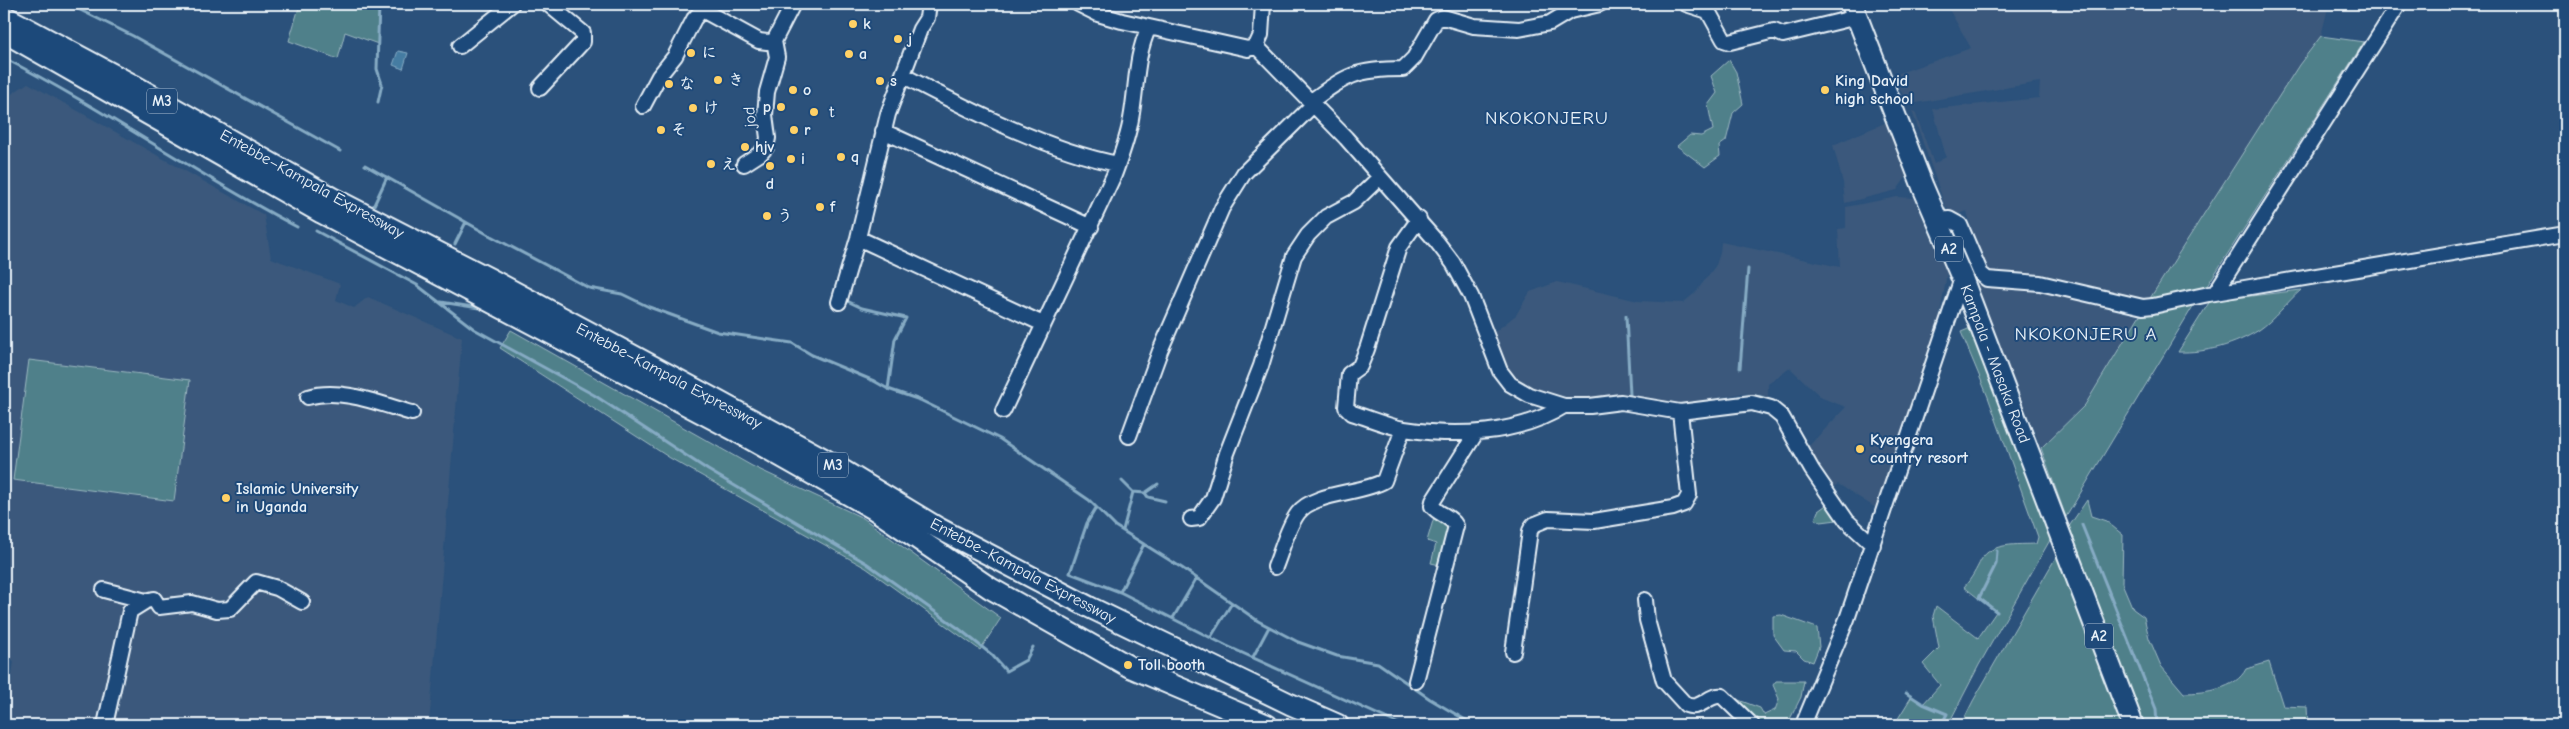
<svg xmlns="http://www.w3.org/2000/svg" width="2569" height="729" font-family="'Comic Neue','LXGW WenKai TC','Klee One',sans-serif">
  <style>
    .built { fill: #3a597c }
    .green { fill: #50808a; stroke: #9cb8c1 }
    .water { fill: #457ca2; stroke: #86abc4 }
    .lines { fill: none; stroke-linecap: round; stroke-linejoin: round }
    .stream { stroke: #86abc4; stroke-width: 3 }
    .minor-casing { stroke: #e8f1f8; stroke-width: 18 }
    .highway-casing { stroke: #e8f1f8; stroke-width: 24 }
    .minor { stroke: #1f4a7a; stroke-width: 14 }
    .highway { stroke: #1f4a7a; stroke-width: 20 }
    .poi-dot { fill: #ffd166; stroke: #1f4a7a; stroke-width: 2 }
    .labels { text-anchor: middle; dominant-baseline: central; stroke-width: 4; stroke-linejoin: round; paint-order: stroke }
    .shield { fill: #1f4a7a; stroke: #acbfd2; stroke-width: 1 }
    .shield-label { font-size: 15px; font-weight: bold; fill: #e8f1f8 }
    .poi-label { font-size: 16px; font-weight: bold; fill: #e8f1f8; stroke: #1f4a7a; text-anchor: start }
    .street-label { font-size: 16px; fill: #e8f1f8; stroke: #1f4a7a }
    .quarter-label { font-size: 19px; letter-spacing: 1px; fill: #e8f1f8; stroke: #1f4a7a }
  </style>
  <rect width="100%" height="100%" fill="#2b517b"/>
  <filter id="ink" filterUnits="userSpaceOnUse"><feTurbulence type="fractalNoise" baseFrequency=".02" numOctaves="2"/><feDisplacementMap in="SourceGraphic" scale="10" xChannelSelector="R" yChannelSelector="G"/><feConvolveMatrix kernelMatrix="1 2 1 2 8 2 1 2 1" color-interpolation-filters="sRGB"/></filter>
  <g filter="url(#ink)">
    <path class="built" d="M1946,4H2329L2321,36L2299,65L2147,303L2031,275L1969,270L1951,226L1972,230L1967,211L1960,214L1951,213L1945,206L1912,111L1915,112L1934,164L1946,157L1933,109L2039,98L2040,82L1916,103L1905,100L1894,75L1971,48Z
      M28,83L264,215L271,258L340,284L336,300L354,308L368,297L462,338L429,725H5L14,661L4,657V99Z
      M1887,122L1907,176L1897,190L1845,203L1843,183L1833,145Z
      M1897,197L1914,198L1932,239L1945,253L1947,273L1936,337L1879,510L1838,484L1829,490L1807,448L1846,407L1822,398L1790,368L1768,384V398L1743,393L1714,399L1696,406L1554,399L1510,376L1498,355L1492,334L1516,315L1530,292L1557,282L1638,301L1683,303L1696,292L1716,265L1720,253L1721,242L1840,267L1838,229L1846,228V207Z
      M1973,283L2024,286L2139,316L2085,405L2041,448Z"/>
    <path class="green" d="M300,4H379L378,44L345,32L338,59L289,41Z
      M2321,36L2364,42L2205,289L2147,303L2299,65Z
      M1729,60L1736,72L1743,104L1733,113L1726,141L1719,146L1720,156L1705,167L1677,146L1690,135L1701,136L1713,130L1708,105L1717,93L1711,76Z
      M2301,290C2287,302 2274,320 2259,330C2235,345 2206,353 2178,352L2210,301Z
      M2195,303L2066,517L2041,448L2085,405L2139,316Z
      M1973,327L2054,533L1979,665L1948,725H1894L1912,696L1923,704L1940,685L1923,664L1939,648L1933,616L1936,606L1978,638L1996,612L1964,587C1972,578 1976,570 1981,560C1991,542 2018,545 2036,544L2038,537L1988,397L1961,332Z
      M511,330L752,466L863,518L1001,618L980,650L866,568L670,458L500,348Z
      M29,360L190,380L174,501L13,480Z
      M2087,500L2091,516L2106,521L2123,535L2122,583L2133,609L2144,617L2149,638L2161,666L2184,693C2205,693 2236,689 2246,669L2269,662L2283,706L2307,707L2308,725H2144L2068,528Z
      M1829,503L1838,517L1837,520L1821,522L1815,519L1818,511Z
      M1434,517L1453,522L1440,565L1431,563L1436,544L1427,541Z
      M2060,550L2128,725H1961L1973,701Z
      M1781,615L1817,628L1819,647L1813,662L1804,659L1796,651L1784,650L1773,635V616Z
      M1776,681H1804L1801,697L1787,725C1757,725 1751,726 1733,700L1736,699L1760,708L1764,715L1775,710L1779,699L1773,685Z"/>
    <path class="water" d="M398,51L408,53L403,69L393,65Z"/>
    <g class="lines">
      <path class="stream" d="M68,4L133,36L340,151
        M4,58C104,109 197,175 297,227
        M378,102L382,84L377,69L379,4
        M365,165L487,234L589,288L622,294L649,307L718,332L792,343L812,355L874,381L888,389L920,400L1000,439L1089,500L1115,526L1182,568L1258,621L1298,642L1337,656L1378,663L1430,699L1474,725
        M374,205L387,177
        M316,231L417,285L474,329L594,395L708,470L866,563L958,628L992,655L1006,671L1026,660L1033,647
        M455,244L466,222
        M845,300L862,308L906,318L895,339L888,389
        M441,302L479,308
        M1626,316L1630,395
        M1740,368L1748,269
        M1727,399C1745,396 1760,392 1775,404
        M1122,481L1133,492
        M1145,493L1158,484
        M1096,508L1087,523L1070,573L1120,592L1227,646L1401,725
        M2082,525L2156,709L2157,725
        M1123,530L1133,492L1145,493L1148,497L1165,501
        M1120,592L1144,544
        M1997,612L1979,598L1996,564L1997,551
        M1173,618L1196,579
        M1211,637L1232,603
        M1253,657L1269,627
        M1906,693L1923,704L1947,714L1941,725"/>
      <g class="minor-casing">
        <path id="minor" d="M1078,4L1098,14L1122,21L1248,49L1256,46
          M1686,4L1708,11L1724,40L1730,42L1774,31L1783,35L1857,17
          M460,46L512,4
          M1256,46L1346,138L1437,242L1453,263L1471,296L1500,371L1510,384L1529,395L1564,406H1590L1621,402L1680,412L1752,403L1771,408L1782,417L1812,470L1847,521L1873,545
          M1256,46L1261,35L1263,4
          M904,76C967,109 1049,151 1118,164
          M540,88L580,45L583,42V33L548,4
          M1310,102C1347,75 1356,69 1403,69L1414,58L1436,20L1443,17L1474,26L1519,29L1550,23L1570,11L1600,4
          M643,106L659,76L675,56L694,19L701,11L706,12L759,41L767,42L774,41
          M883,131L1091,227
          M744,164L761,153L766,147L768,138L765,115L767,92L777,57L774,41L793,4
          M1419,219L1399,247L1367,349L1360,366L1349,374L1346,407L1352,413C1369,418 1386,426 1404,429C1456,437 1518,435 1564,406
          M1936,220L1949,219L1960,225L1981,274L1987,279L2040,283L2143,307L2153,306L2209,294L2565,234
          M858,238L1043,324
          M2215,293L2399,4
          M839,302L858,238L888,114L920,29L927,18L929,4
          M308,397C341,387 380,404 412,413
          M1003,411L1114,175C1121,156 1128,138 1131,119C1137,87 1135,57 1149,27
          M1129,436L1160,351L1222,208L1244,173L1313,105
          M1191,519L1199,518L1213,498L1227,453L1261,366L1294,256L1308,235L1326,217L1354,202L1380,177
          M1275,567C1282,550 1287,528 1298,513C1314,492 1361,494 1384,481L1403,429
          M104,590L146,601L154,599L159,607L192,603L217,610L230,609L256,582L277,588L302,602
          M1645,600L1647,620L1664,681L1686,705C1701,711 1708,694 1722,696L1752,725
          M1513,652L1530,531L1533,525L1548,519L1594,521L1673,508L1684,504L1689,495L1680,412
          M1416,681L1456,526C1451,516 1439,515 1432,506L1433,501L1476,433
          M105,725L130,611L146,601
          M1803,725L1847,619L1962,278"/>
      </g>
      <g class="highway-casing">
        <path id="highway" d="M1852,4L1923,187L1962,278L2133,725
          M4,16L133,85L332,198L490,279L712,398L824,459L938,528L1089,607L1290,704L1338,725
          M4,32L322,213L738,432L874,509L990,588L1130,667L1267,725"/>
      </g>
      <use href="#minor" class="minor"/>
      <use href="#highway" class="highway"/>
    </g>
  </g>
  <g class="poi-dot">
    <circle cx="853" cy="24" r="5"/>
    <circle cx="898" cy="39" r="5"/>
    <circle cx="691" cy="53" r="5"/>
    <circle cx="849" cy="54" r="5"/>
    <circle cx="718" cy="80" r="5"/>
    <circle cx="880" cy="81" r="5"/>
    <circle cx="669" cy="84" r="5"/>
    <circle cx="793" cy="90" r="5"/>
    <circle cx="1825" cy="90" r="5"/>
    <circle cx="781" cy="107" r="5"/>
    <circle cx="693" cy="108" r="5"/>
    <circle cx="814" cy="112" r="5"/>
    <circle cx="661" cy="130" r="5"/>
    <circle cx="794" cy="130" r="5"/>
    <circle cx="745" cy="147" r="5"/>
    <circle cx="841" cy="157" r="5"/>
    <circle cx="791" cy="159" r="5"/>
    <circle cx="711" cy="164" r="5"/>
    <circle cx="770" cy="166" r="5"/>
    <circle cx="820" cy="207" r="5"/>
    <circle cx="767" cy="216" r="5"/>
    <circle cx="1860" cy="449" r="5"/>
    <circle cx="226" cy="498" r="5"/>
    <circle cx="1128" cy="665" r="5"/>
  </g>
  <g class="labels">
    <g class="shield">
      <rect x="147" y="88.5" width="30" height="25" rx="4"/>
      <rect x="1935" y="236.5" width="28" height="25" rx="4"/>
      <rect x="818" y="452.5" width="30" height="25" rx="4"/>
      <rect x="2085" y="623.5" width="28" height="25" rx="4"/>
    </g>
    <g class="shield-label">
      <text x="162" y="101">M3</text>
      <text x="1949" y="249">A2</text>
      <text x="833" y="465">M3</text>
      <text x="2099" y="636">A2</text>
    </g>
    <g class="poi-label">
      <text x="863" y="24">k</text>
      <text x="908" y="39">j</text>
      <text x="701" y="53">に</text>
      <text x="859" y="54">a</text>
      <text x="728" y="80">き</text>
      <text x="890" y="81">s</text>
      <text x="1835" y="81">King David<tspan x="1835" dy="18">high school</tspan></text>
      <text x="679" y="84">な</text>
      <text x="803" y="90">o</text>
      <text x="771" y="107" text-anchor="end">p</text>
      <text x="703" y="108">け</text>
      <text x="824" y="112">ｔ</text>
      <text x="671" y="130">そ</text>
      <text x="804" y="130">r</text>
      <text x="755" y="147">hjv</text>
      <text x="851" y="157">q</text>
      <text x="801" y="159">i</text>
      <text x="721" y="164">え</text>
      <text x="770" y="184" text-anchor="middle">d</text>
      <text x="830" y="207">f</text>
      <text x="777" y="216">う</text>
      <text x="1870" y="440">Kyengera<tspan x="1870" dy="18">country resort</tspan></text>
      <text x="236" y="489">Islamic University<tspan x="236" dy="18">in Uganda</tspan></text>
      <text x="1138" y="665">Toll booth</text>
    </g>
    <g class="street-label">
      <text transform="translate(750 117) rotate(-94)">jod</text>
      <text transform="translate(312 184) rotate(29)">Entebbe–Kampala Expressway</text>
      <text transform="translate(1995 364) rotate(69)">Kampala - Masaka Road</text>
      <text transform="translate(669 376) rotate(28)">Entebbe–Kampala Expressway</text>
      <text transform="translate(1023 571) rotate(28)">Entebbe–Kampala Expressway</text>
    </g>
    <g class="quarter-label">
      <text x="1547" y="118">NKOKONJERU</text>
      <text x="2086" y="334">NKOKONJERU A</text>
    </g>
  </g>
  <rect width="2569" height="729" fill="none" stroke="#1f4a7a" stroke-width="20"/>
  <rect x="10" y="10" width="2549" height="709" fill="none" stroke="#e8f1f8" stroke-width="2" filter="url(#ink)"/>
</svg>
